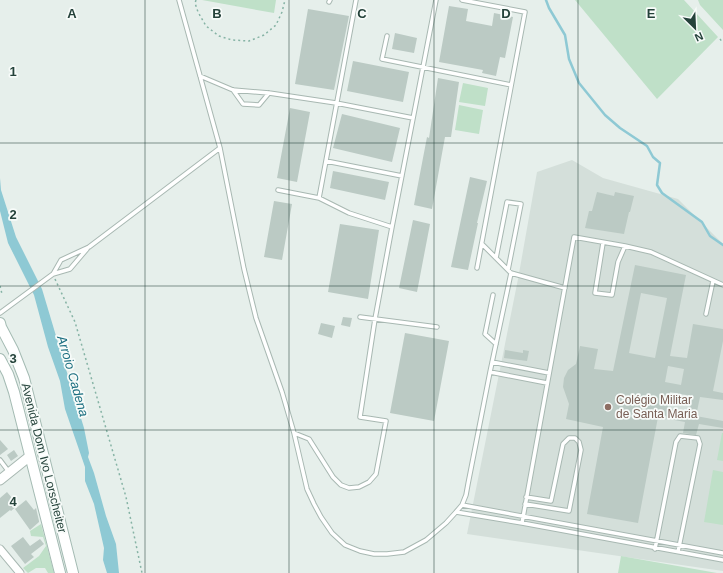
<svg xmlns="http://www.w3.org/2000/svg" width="723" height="573" font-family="Helvetica,sans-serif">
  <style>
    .built { fill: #d4dfda }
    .green { fill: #bfe0c8 }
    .water { fill: #8ec9d4 }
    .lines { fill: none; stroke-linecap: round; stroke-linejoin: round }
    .stream { stroke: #8ec9d4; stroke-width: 2.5 }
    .building { fill: #bbcac4; fill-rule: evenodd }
    .service-casing { stroke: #a8b8b2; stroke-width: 5.5 }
    .minor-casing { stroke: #a8b8b2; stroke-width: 9 }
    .tertiary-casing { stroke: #a8b8b2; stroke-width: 11 }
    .secondary-casing { stroke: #a4bbb3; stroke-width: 12 }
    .path { stroke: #86b3a5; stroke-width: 1.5; stroke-dasharray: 2 3; stroke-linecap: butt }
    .service { stroke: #fff; stroke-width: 3.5 }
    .minor { stroke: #fff; stroke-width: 7 }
    .tertiary { stroke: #fff; stroke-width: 9 }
    .secondary { stroke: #fff; stroke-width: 10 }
    .grid { fill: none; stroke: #24423a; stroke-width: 1; stroke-opacity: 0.55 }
    .education-dot { fill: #8d6e63; stroke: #f7fbf9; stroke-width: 1.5 }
    .labels { text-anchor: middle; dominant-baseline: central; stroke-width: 3.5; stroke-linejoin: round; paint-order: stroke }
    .education-label { font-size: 12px; fill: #785e54; stroke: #f7fbf9; text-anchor: start }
    .street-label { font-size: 12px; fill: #24423a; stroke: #f7fbf9 }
    .water-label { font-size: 13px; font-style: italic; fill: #1c6f80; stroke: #f7fbf9 }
    .grid-label { font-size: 13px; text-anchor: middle; font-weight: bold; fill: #24423a; stroke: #f7fbf9; stroke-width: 3.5; stroke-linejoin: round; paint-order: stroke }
  </style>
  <rect width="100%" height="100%" fill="#e6efeb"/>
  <path class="built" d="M572,160L603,178L678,199L723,244V571L467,534L518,279L537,172Z"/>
  <path class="green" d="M202,0H276L274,13Z
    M575,0H684L718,37L657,99Z
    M698,0H723V30L700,5Z
    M463,83L488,88L485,106L459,102Z
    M459,105L483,110L479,134L455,130Z
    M722,433H723V461L717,460Z
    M713,470L723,472V525L704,522Z
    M41,524L54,573H48L45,568H36L28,573L23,568L39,556L46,546L43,537L31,536L30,531Z
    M621,556L717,573H618Z"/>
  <path class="water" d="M0,178L1,190L16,237L42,289L65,366L84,428L89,453L88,457L94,473L106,516L116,544L119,573H107L103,560L104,548L94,504L85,481V467L65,409L60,381L48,347L34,295L8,243L0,211Z"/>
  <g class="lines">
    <path class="stream" d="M546,0L549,8L565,35L569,59L579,83L605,115L620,128L647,146L653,157L660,163L657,185L662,193L702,222L710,236L723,245"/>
  </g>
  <path class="building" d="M449,6L468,9L466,21L492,26L494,13L513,17L505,58L500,57L496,76L482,73L483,70L439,62Z
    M308,9L349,16L334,90L295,84Z
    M395,33L417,38L414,53L392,49Z
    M353,61L409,72L403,102L347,91Z
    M438,78L459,82L451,137H445L432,209L414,205L427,137L429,138Z
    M290,108L310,112L297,182L277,178Z
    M342,114L400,128L392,162L333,148Z
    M333,171L389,182L385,200L330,188Z
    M470,177L487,181L477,223H478L468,270L451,267Z
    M597,192L614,196L615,192L634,196L630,212H629L624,234L585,228L589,211H592Z
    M274,201L292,204L282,260L264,257Z
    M413,220L430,224L417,292L399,288Z
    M340,224L379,230L368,299L328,292Z
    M635,265L686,275L670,356L687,358L693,324L723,329V341L713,391L723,393V400L700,397L696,416L723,421V428L699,424L696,435L683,433L685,422L658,417L638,523L587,514L603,427L566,419L569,404L563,387L564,378L568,370L576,364L580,346L598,349L594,369L613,371ZM641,293L667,298L655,358L629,353ZM668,366L684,369L681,385L665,382ZM670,392L692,396L689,415L667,412Z
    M343,317L352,318L350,327L341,325Z
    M321,323L335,326L332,338L318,334Z
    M405,333L449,341L434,421L390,413Z
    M505,350L523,353V350L529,351L527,361L504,358Z
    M0,440L8,449L0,455Z
    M14,450L18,456L11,461L7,455Z
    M7,492L18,505L11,511L10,510L0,518V498Z
    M26,500L34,510L36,508L39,521V522L30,530L15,509Z
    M23,537L30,546L40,539L44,544L31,554L34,557L25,564L11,546Z"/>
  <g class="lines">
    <g class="service-casing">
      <path id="service" d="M179,0L220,148L244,269L256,318L282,392L294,433L307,489L314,504L321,517L332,533L345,545L360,551L374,554H387L404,552L426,540L446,523L456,512L462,505L466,495L468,484L490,372L511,273
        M462,0L525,12L477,268
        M329,2L330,0
        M387,36L382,59L511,85
        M200,76L233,90L269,93L336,103L413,118
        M233,90L243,104L259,105L269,93
        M326,161L402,176
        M278,190L319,198L349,213L392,227
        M319,198L356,0
        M603,243L595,293L612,295L618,262L625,246
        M482,244L511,273L565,288
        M496,258L507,202L521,204L508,270
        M53,274L61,260L89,247L220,148
        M493,295L485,334L496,344
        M0,313L53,274L70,269L87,249
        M706,314L713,281
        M360,317L437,327
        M492,362L549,373
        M490,372L547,383
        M294,433L309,439L333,477L341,485L349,488L359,487L369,482L376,474L386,421L360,417L375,319L392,227L436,0
        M0,460L9,472
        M525,504L569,511L581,450L579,442L575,438H569L563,444L551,501L526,497
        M462,505L723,553
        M456,512L522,523L723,560
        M522,523L574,237L625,246L651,252L723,285
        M655,549L676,442L680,436L698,438L700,444L678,552"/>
    </g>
    <g class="minor-casing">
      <path id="minor" d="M0,549L20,573"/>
    </g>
    <g class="tertiary-casing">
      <path id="tertiary" d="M0,480L30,456"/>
    </g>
    <g class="secondary-casing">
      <path id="secondary" d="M0,323L1,327L13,350L24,378L73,573
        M0,359L8,374L14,392L60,573"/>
    </g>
    <path class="path" d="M196,0L195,3L198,12L206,26L219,36L232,40L249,41L264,35L276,25L282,12L285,0
      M720,39L723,43
      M55,279L75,322L126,497L142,573
      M0,286L2,294"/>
    <use href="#service" class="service"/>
    <use href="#minor" class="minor"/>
    <use href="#tertiary" class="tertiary"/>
    <use href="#secondary" class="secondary"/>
  </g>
  <path class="grid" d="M145,0V573M289,0V573M434,0V573M578,0V573M0,143H723M0,286H723M0,430H723"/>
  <circle class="education-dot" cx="608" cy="407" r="4"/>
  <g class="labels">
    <g class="education-label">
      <text x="616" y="400">Colégio Militar<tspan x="616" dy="14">de Santa Maria</tspan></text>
    </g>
    <g class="street-label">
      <text transform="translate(44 458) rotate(76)">Avenida Dom Ivo Lorscheiter</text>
    </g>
    <g class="water-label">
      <text transform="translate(73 376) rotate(74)">Arroio Cadena</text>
    </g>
  </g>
  <g class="grid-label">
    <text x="72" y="18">A</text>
    <text x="217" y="18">B</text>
    <text x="362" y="18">C</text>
    <text x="506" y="18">D</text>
    <text x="651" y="18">E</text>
    <text x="13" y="76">1</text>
    <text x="13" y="219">2</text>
    <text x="13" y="363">3</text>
    <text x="13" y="506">4</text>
  </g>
  <g transform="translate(695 28) rotate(156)" stroke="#f7fbf9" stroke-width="3" paint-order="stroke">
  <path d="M0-3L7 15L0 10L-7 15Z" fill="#24423a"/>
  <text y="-6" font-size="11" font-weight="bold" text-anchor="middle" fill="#24423a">N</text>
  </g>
</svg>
